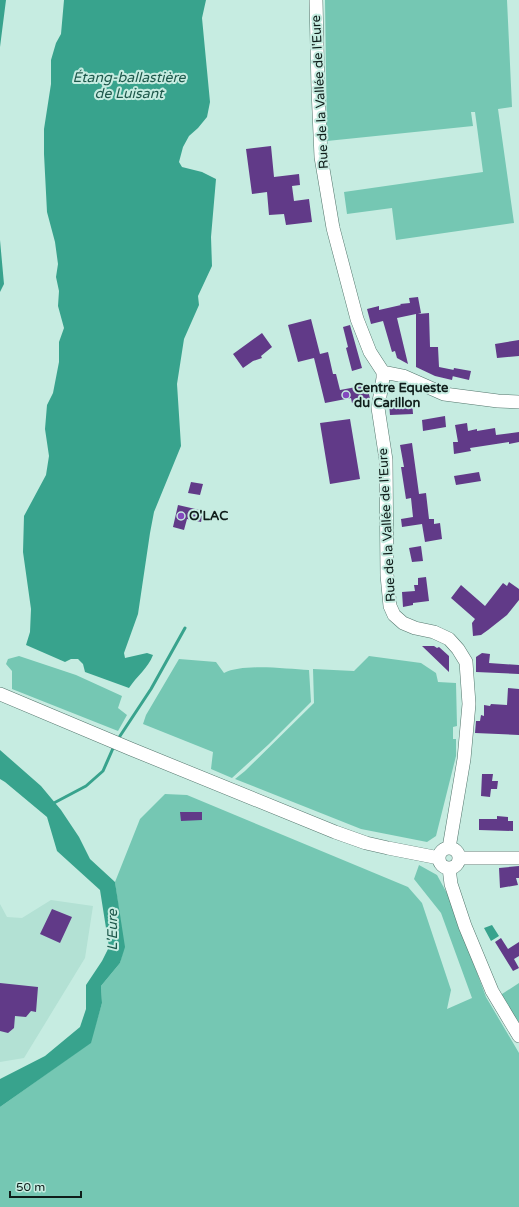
<svg xmlns="http://www.w3.org/2000/svg" width="519" height="1207" font-family="'Varela Round',sans-serif">
  <style>
    .built { fill: #b3e1d4 }
    .green { fill: #75c7b3 }
    .water { fill: #38a38d }
    .lines { fill: none; stroke-linecap: round; stroke-linejoin: round }
    .stream { stroke: #38a38d; stroke-width: 3 }
    .building { fill: #613a88 }
    .tertiary-casing { stroke: #54766d; stroke-width: 14 }
    .tertiary { stroke: #fff; stroke-width: 13 }
    .poi-dot { fill: #8448be; stroke: #c6ece1; stroke-width: 1.5 }
    .labels { text-anchor: middle; dominant-baseline: central; stroke-width: 4; stroke-linejoin: round; paint-order: stroke }
    .street-label { font-size: 13px; fill: #0f1d1a; stroke: #c6ece1 }
    .poi-label { font-size: 13px; font-weight: bold; fill: #0f1d1a; stroke: #c6ece1; text-anchor: start }
    .water-label { font-size: 14px; font-style: italic; fill: #1e584b; stroke: #c6ece1 }
  </style>
  <rect width="100%" height="100%" fill="#c6ece1"/>
  <path class="built" d="M51,900L93,906L85,958L24,1058L0,1062V904L7,917L22,918Z"/>
  <path class="green" d="M325,0H507L512,107L498,109L514,223L396,240L392,208L347,214L344,192L483,172L475,112H471L473,126L327,141Z
    M19,656L76,675L122,696L118,708L127,715L118,731L12,689V671L6,664L8,659Z
    M369,656L421,663L436,673L438,682L456,683L457,726L453,727V739H456V756L436,836L427,842L361,829L235,779L245,771L314,703L313,669L354,671Z
    M179,659L216,662L224,673C244,663 286,669 309,670L311,702L269,744L232,778L211,769L213,752L143,724L146,715Z
    M165,794L187,795L408,887L422,903L451,990L447,1009L472,998L441,913L414,879L419,865L437,875L449,897L486,997L519,1053V1207H0V1107L90,1043L102,1003L101,986L120,963L124,947L115,882L140,819Z
    M519,983V1034L499,996Z"/>
  <path class="water" d="M0,0H6L0,47Z
    M64,0H206L202,18L210,102L207,117L198,128L189,136L183,147L179,162L182,167L202,172L216,179L211,237L212,266L198,296L199,305L184,339L177,384L181,446L154,512L150,533L138,614L124,653L125,658L147,653L153,655C148,668 137,676 129,688L85,672L83,664L78,659H71L65,662L26,645L30,632L31,609L23,552L24,516L46,475L49,456L45,429L47,405L53,393L59,362V342L64,328L58,306L59,291L56,277L58,264L55,242L47,212L44,154V129L51,84V60L56,43L61,34Z
    M0,240L4,284L0,292Z
    M0,750L41,786L61,810L79,837L90,859L115,882L125,947L120,963L101,986L102,1003L91,1043L0,1107V1079L45,1056L80,1027L86,1009V985L102,961L109,947L100,890L57,851L47,817L5,782L0,779Z
    M492,925L499,936L491,941L484,928Z"/>
  <g class="lines">
    <path class="stream" d="M118,739L151,689L185,628
      M52,804L86,786L103,771L114,746"/>
  </g>
  <path class="building" d="M271,146L274,177L299,174L300,185L292,186L294,201L309,199L312,222L286,225L284,214L269,215L267,192L252,194L246,149Z
    M418,297L421,313L418,314L429,313L430,347H438L439,367L454,370L452,380L435,376L416,367V314L397,318L408,364L397,358L395,351L392,352L383,321L371,324L367,309L379,306V310L401,305L400,304L410,303L409,298Z
    M311,319L320,354L328,352L333,374H336L340,390L367,385L370,399L352,403L351,398L325,403L314,358L298,362L288,325Z
    M350,325L362,368L352,371L346,348L348,347L343,327Z
    M262,333L272,347L261,356L262,358L253,361L243,368L233,354Z
    M519,340V356L497,358L495,344Z
    M454,368L471,371L469,380L452,376Z
    M412,401L413,414L390,415L389,403Z
    M445,416L446,427L423,431L422,420Z
    M350,419L360,479L330,484L320,423Z
    M467,423L468,431L477,429V431L495,428L496,435L519,432V442L509,444V442L470,448L471,451L454,454L453,442H458L455,425Z
    M412,443L419,494L426,493L429,519H434V524L440,523L442,539L425,542L422,524L402,527L401,519L413,517L411,498L406,499L401,467H404L400,445Z
    M479,472L481,481L456,485L454,476Z
    M191,482L203,484L200,495L188,493Z
    M178,505L204,511L201,522L187,519L184,530L173,527Z
    M421,546L423,561L412,562L409,548Z
    M426,577L429,601L413,603V605L403,607L402,592L415,591L414,585H418V578Z
    M509,582L519,589V600L507,615L488,630L481,635L473,636L472,623L475,619L451,598L461,585L485,606L503,583L507,586Z
    M422,646H434L437,648L439,647L449,656V672Z
    M482,653L490,654L489,663L519,665V674L476,672V657Z
    M508,688L519,689V735L475,733L476,721H480L481,715L484,716V705L490,706L491,704L507,705Z
    M482,774H493L492,781H498L497,789H491L490,797L481,796Z
    M180,812H202V820L181,821Z
    M497,816L508,817V821H513V831L479,830V819H497Z
    M519,866V878H516L518,885L500,888L499,868Z
    M52,909L72,917L60,943L40,934Z
    M501,938L508,949L519,942V956L514,959L519,968L513,971L495,942Z
    M0,983L38,987L36,1012L31,1011L26,1017L15,1016L14,1028L8,1033L0,1031Z"/>
  <g class="lines">
    <g class="tertiary-casing">
      <path id="tertiary" d="M316,0L318,89L321,157L333,228L357,319L370,352L383,372V378L378,408L386,460L387,575L390,606L394,615L403,623L415,628L434,632L449,639L458,649L466,662L469,704L464,759L449,848
        M383,372L403,376L444,394L498,401L519,402
        M0,694L131,749L335,832L366,843L388,848L439,858
        M439 858a10 10 0 1 1 20 0a10 10 0 1 1-20 0Z
        M459,858H519
        M449,868L451,884L465,926L492,991L519,1036"/>
    </g>
    <use href="#tertiary" class="tertiary"/>
  </g>
  <g class="poi-dot">
    <circle cx="346" cy="395" r="4"/>
    <circle cx="181" cy="516" r="4"/>
  </g>
  <g class="labels">
    <g class="street-label">
      <text transform="translate(320 92) rotate(-93)">Rue de la Vallée de l'Eure</text>
      <text transform="translate(387 525) rotate(-93)">Rue de la Vallée de l'Eure</text>
    </g>
    <g class="poi-label">
      <text x="354" y="388">Centre Equeste<tspan x="354" dy="15">du Carillon</tspan></text>
      <text x="189" y="516">O'LAC</text>
    </g>
    <g class="water-label">
      <text x="129" y="77">Étang-ballastière<tspan x="129" dy="16">de Luisant</tspan></text>
      <text transform="translate(112 930) rotate(-90)">L'Eure</text>
    </g>
  </g>
  <path d="M10 1191v6h71v-6" fill="none" stroke="#0f1d1a" stroke-width="2"/>
  <text x="16" y="1191" font-size="12" fill="#0f1d1a" stroke="#c6ece1" stroke-width="3" paint-order="stroke">50 m</text>
</svg>
